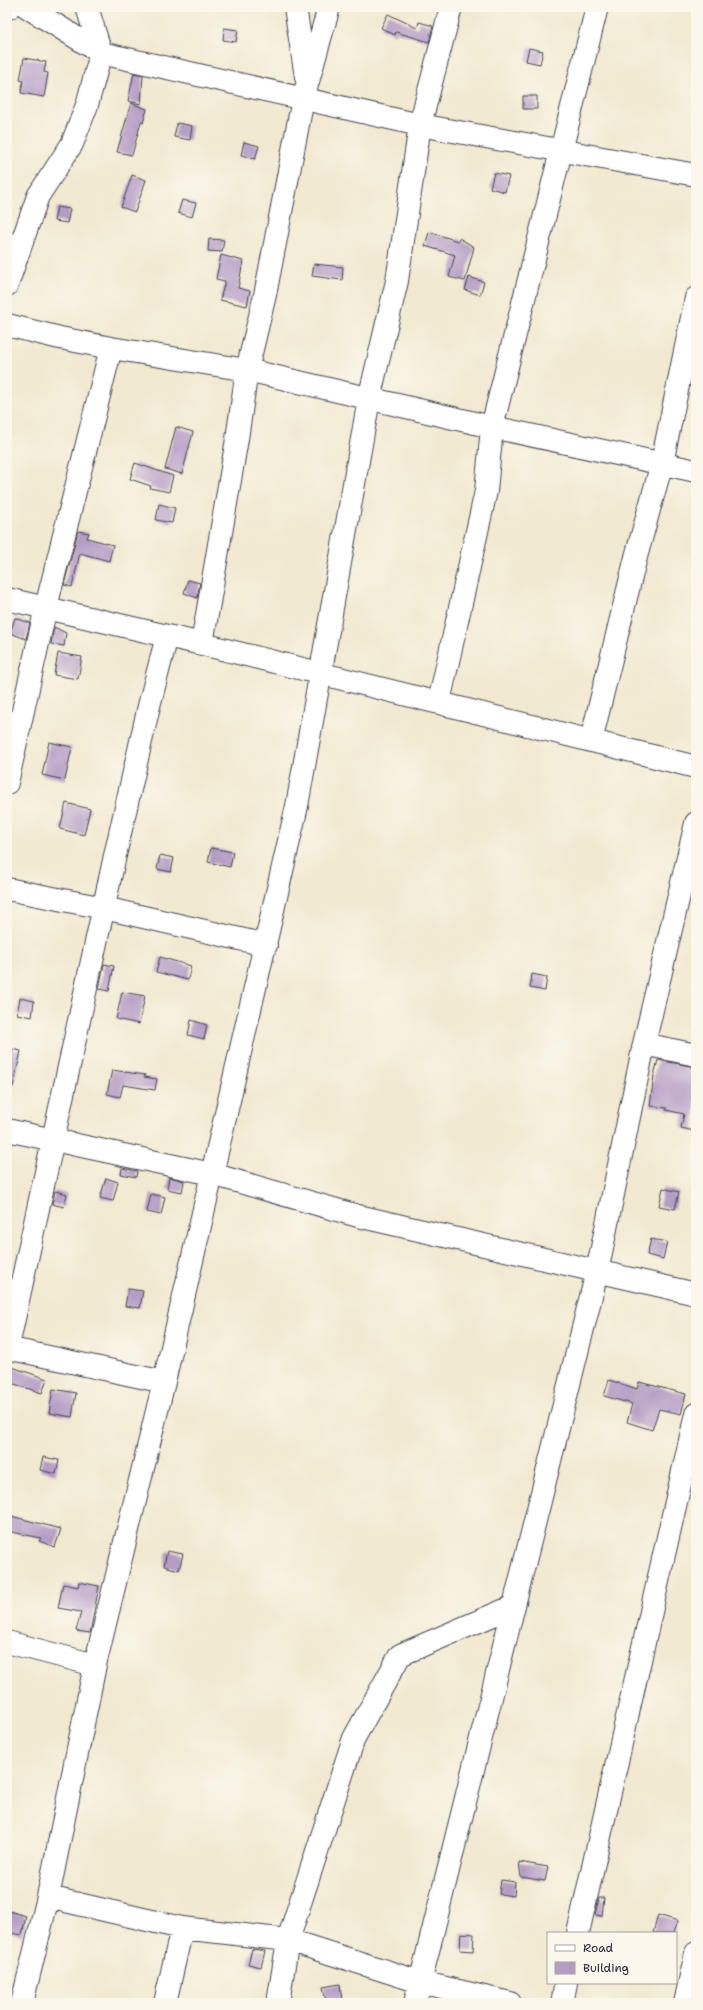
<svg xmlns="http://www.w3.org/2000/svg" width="703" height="2010" font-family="'Shantell Sans',sans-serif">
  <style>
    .building { fill: #b59dc6 }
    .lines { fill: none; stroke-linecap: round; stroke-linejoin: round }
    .minor-casing { stroke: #414051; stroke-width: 24 }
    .minor { stroke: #fff; stroke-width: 22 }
  </style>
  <rect width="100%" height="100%" fill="#fbf7ec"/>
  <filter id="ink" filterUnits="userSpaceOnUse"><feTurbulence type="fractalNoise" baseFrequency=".025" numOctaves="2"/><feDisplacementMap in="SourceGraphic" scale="8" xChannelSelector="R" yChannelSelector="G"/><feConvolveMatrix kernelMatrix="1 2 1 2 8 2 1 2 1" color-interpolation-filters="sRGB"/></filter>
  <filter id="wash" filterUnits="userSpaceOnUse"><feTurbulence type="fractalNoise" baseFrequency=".012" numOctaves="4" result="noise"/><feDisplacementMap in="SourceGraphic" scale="16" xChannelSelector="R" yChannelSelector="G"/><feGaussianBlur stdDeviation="0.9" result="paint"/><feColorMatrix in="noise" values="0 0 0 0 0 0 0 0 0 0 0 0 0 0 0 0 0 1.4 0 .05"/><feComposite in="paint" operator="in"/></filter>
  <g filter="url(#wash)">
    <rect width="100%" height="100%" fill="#f1e9d0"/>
    <g id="blocks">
      <path class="building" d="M388,14L417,28L419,22L433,26L429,42L396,32L395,35L381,28Z
        M224,28L238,30L236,42L223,40Z
        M529,48L543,51L540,64L526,61Z
        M24,58L46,62L44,72L48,73L44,97L21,93L23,81L20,80Z
        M134,73L143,75L141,104L128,101Z
        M523,96H537V109H523Z
        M131,103L147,109L143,123L141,122L132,155L117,152Z
        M177,123L192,126L190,140L174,137Z
        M244,142L259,146L255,159L241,155Z
        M494,173L509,176L505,192L490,188Z
        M132,175L146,180L135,212L121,207Z
        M182,200L196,203L192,217L178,213Z
        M57,207L70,209L67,223L54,221Z
        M429,232L458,241L459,238L474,247L465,281L449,277L455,255L425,246Z
        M209,239L224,240L222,252L208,251Z
        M221,255L243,261L238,288L250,291L247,306L220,300L225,281L216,279Z
        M314,264L343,267L342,280L312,276Z
        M469,277L484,282L480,295L465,290Z
        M176,427L193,432L182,474L165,469Z
        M135,463L173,476L169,492L150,488L151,486L130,479Z
        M159,504L175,508L172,523L156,520Z
        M78,531L89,533L87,538L113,545L109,561L80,553L72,587L64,585Z
        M188,580L200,583L197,598L184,593Z
        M15,618L30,623L26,639L10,633Z
        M54,627L66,633L64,646L51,644Z
        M58,653L82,657L78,679L54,675Z
        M49,742L72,747L65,780L42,775Z
        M66,803L90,809L84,835L60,829Z
        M211,848L233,852L230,867L208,862Z
        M160,855L174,858L171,872L157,869Z
        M160,957L191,966L188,980L156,972Z
        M104,964L114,966L109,991L99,989Z
        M532,974L547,977L545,991L530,988Z
        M122,992L145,996L139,1024L116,1019Z
        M20,998L34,1001L32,1017L17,1014Z
        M191,1020L207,1025L204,1039L188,1035Z
        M7,1048L21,1051L13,1087H7Z
        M658,1060L696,1067L694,1131L681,1128L684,1114L666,1110L667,1108L650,1106L654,1075Z
        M112,1070L145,1075L144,1077L157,1079L155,1090L123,1085L120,1097L107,1094Z
        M122,1168L137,1171L136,1177L121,1174Z
        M169,1177L184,1181L182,1192L167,1189Z
        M106,1178L118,1182L113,1201L100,1198Z
        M663,1188L679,1192L675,1209L659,1206Z
        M55,1191L67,1194L64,1207L52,1204Z
        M151,1194L165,1197L161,1215L147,1212Z
        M651,1239L667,1242L663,1259L647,1255Z
        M128,1289L143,1291L140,1308L125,1306Z
        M12,1367L47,1379L42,1393L8,1382Z
        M609,1380L637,1389L639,1382L686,1394L681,1414L659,1409L652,1430L627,1422L632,1404L604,1396Z
        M53,1389L76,1393L72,1417L49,1413Z
        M43,1457L59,1460L56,1474L40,1470Z
        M7,1515L61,1529L55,1547L39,1541L41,1538L7,1531Z
        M167,1551L183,1554L179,1570L164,1566Z
        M79,1582L99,1586L90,1633L76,1631L81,1612L58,1608L63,1584L78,1587Z
        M519,1862L548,1867L545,1881L521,1877Z
        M501,1880L515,1882L514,1896L499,1894Z
        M599,1898H604L602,1916L595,1915Z
        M9,1911L26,1916L22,1935L7,1932Z
        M658,1915L678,1921L674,1933H653Z
        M461,1933L474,1934L473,1951L460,1950Z
        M252,1949L265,1951L261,1967L248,1964Z
        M340,1984L342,2000L326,2002L323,1987Z"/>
    </g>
  </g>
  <g filter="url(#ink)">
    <use href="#blocks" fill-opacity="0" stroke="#414051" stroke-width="1"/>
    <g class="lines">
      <g class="minor-casing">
        <path id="minor" d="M27,7L101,53L420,125L696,175
          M295,7L306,77
          M7,8L10,7
          M7,285L38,196L72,144L87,105L101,53L87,7
          M7,325L60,338L111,348L247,370L492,427L696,471
          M7,599L202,644L696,767
          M202,644L237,439L247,370L265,295L303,99L329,7
          M439,702L486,491L492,427L597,7
          M591,741L636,557L662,463L696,298
          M7,783L46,607L111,348
          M7,889L104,908L266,945
          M644,1044L696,1055
          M7,1130L212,1174L358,1216L696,1294
          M7,1348L164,1382
          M7,1351L114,860L149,706L167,636
          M7,1642L95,1665
          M48,1897L182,1928L288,1940L420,1982L510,2003
          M578,1933L696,1414
          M22,2003L48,1897L95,1665L164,1382L297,806L369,399L397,281L420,125L451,7
          M165,2003L182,1928
          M278,2003L288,1940L354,1738L400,1655L514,1606
          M415,2003L597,1272L644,1044L696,823
          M562,2003L566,1983
          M685,2003L696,1953"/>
      </g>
      <use href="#minor" class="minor"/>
    </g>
  </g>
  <rect width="703" height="2010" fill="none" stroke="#fbf7ec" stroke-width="24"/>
  <rect x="547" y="1932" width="130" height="52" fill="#fbf7ec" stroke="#a4a2a5"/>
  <rect x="555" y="1945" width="20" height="6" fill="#ffffff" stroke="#a4a2a5"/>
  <text x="583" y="1952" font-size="12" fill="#22223b">Road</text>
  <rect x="555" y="1962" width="20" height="12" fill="#b59dc6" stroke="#a4a2a5"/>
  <text x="583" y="1972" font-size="12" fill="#22223b">Building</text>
</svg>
